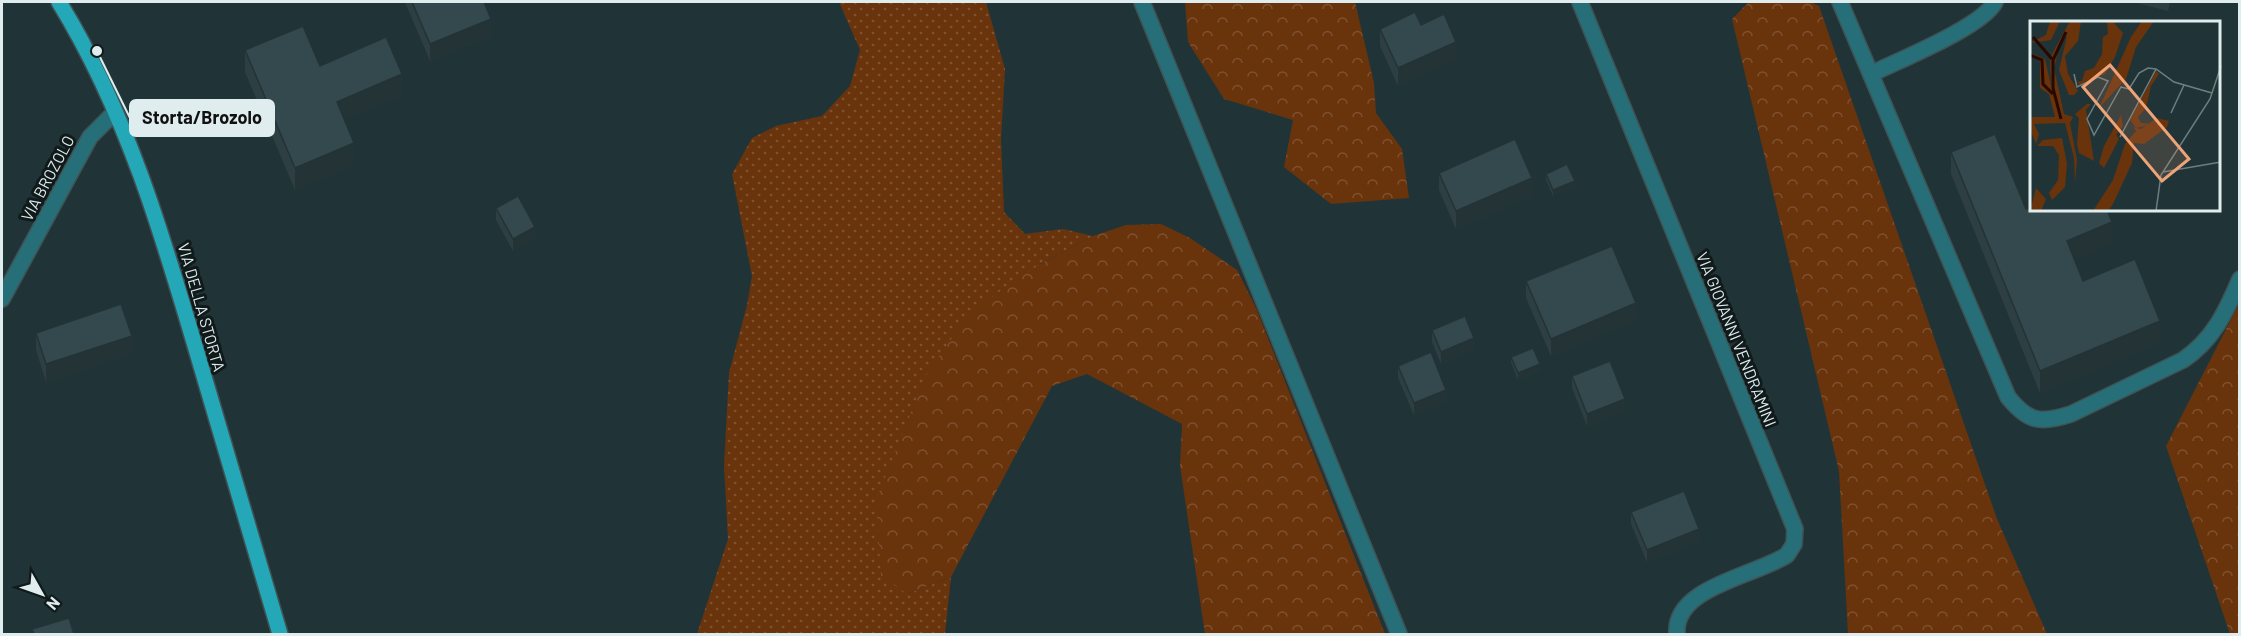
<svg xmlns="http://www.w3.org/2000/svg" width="2241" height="636" font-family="Barlow,sans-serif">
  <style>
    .grass { fill: url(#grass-dots) }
    .forest { fill: url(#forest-crowns) }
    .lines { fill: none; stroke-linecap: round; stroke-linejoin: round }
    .minor-casing { stroke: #3f5254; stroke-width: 18 }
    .major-casing { stroke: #3f5254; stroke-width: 18 }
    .minor { stroke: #276f78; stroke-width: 15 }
    .major { stroke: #24a7b7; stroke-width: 15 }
    .wall { fill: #2d3f42 }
    .shaded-wall { fill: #243336 }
    .building { fill: #34494d; stroke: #243336; stroke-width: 1.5 }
    .labels { text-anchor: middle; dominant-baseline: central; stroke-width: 6; stroke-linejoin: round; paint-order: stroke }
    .street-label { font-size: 16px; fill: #e0edef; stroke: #111a1b }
    .inset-river { fill: none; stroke: #270900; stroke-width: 3 }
    .inset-road { fill: none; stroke: #6d7e81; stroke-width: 1.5 }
    .view { fill: #efa377; fill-opacity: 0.15; stroke: #efa377; stroke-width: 3 }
    .inset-edge { fill: none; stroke: #e0edef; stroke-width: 3 }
    .leader { fill: none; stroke: #e0edef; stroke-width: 2 }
    .callout-dot { fill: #e0edef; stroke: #111a1b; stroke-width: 2 }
    .callout { fill: #e0edef; stroke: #e0edef; stroke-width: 2 }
    .callout-label { font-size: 18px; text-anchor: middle; font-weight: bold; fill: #111 }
  </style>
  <defs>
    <pattern id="grass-dots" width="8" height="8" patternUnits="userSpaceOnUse" patternTransform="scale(1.5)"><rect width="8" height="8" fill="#69330c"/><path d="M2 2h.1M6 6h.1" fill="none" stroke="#7e5130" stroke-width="1.8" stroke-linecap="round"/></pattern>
    <pattern id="forest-crowns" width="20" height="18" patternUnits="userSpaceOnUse" patternTransform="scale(1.5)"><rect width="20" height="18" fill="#69330c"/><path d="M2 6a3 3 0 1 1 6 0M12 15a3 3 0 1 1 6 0" fill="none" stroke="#7e5130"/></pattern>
  </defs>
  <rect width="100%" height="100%" fill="#203437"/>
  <path class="grass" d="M839,2H986L1005,69L1001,139L1004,212L1025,234L1063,229L1093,236L1040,264L907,594L951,577L945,634H697L728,539L724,466L729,373L747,305L752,276L732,174L752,138L776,126L822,116L850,86L860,50Z"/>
  <path class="forest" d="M1185,2H1355L1374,83L1376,113L1402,149L1409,198L1331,204L1284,167L1293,120L1224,99L1188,42Z
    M1749,2H1810L1819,6L1997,519L2047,634H1848L1839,471L1732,19Z
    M1161,224L1190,238L1237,270L1256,308L1385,634H1205L1180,466L1182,424L1087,374L1052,386L951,577L907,594L881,576L876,500L926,375L970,312L1040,264L1093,236L1126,225Z
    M2239,304L2240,634H2230L2166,446Z"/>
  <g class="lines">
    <g class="minor-casing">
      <path id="minor" d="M1142,2L1399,634
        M1580,2L1795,529L1794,544L1787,555C1755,576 1673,587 1677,634
        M1840,2L2008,397C2028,422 2040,424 2071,414L2183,360C2213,340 2226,312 2240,279
        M1871,74C1899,60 1982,27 1995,2
        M2,299L90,137L115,112"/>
    </g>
    <g class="major-casing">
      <path id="major" d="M59,2C126,111 162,233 198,356C225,449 252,542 280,634"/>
    </g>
    <use href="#minor" class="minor"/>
    <use href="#major" class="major"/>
  </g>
  <path class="wall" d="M405,2H484L491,36L430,61Z
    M2137,2H2170L2168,11L2137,3Z
    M1421,25L1456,59L1398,86L1380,46V29Z
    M245,50L320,66L402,95L344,120L354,164L295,190L245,72Z
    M1951,152L2026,209L2112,244L2074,259L2083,281L2160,343L2040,393L1951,174Z
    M1439,173L1532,195L1456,229L1439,190Z
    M1546,174L1575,188L1553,196L1546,180Z
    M496,208L535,239L513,251L496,220Z
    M1526,281L1636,320L1551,356L1526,298Z
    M1432,330L1474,350L1441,364L1432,342Z
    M36,333L132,353L46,382L36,350Z
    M1511,357L1540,370L1518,380L1511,363Z
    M1398,366L1446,402L1414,415L1398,378Z
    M1572,376L1625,411L1587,426L1572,388Z
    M1631,512L1699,541L1647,562L1631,524Z"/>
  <path class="shaded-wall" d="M491,19V36L430,61V44Z
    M1456,42V59L1398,86V68Z
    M402,74V95L337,124V102Z
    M354,143V164L295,190V168Z
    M1532,178V195L1456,229V211Z
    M1575,181V188L1553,196V190Z
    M2112,222V244L2067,263V241Z
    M535,227V239L513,251V239Z
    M1636,303V320L1551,356V339Z
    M2160,321V343L2040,393V371Z
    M132,336V353L46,382V364Z
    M1474,338V350L1441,364V352Z
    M1540,364V370L1518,380V373Z
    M1446,390V402L1414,415V403Z
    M1625,399V411L1587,426V414Z
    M1699,529V541L1647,562V550Z"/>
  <path class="building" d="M412,2H484L491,19L430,44Z
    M1415,12L1421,25L1444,14L1456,42L1398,68L1380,29Z
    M303,26L320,66L386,37L402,74L337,102L354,143L295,168L245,50Z
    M1995,134L2026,209L2031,207V210H2107L2112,222L2067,241L2083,281L2135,259L2160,321L2040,371L1951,152Z
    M1515,139L1532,178L1456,211L1439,173Z
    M1567,164L1575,181L1553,190L1546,174Z
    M518,196L535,227L513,239L496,208Z
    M1612,246L1636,303L1551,339L1526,281Z
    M121,304L132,336L46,364L36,333Z
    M1465,316L1474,338L1441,352L1432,330Z
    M1533,348L1540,364L1518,373L1511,357Z
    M1431,352L1446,390L1414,403L1398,366Z
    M1610,361L1625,399L1587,414L1572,376Z
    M1684,491L1699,529L1647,550L1631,512Z
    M69,618L74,634H34L32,629Z"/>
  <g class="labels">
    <g class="street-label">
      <text transform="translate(47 178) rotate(-62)">VIA BROZOLO</text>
      <text transform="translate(202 307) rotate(74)">VIA DELLA STORTA</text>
      <text transform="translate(1737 339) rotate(68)">VIA GIOVANNI VENDRAMINI</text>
    </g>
  </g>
  <g transform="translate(2030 21)">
    <rect width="190" height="190" fill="#203437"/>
    <path d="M127,97L139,100L137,106L114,123L104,122L102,142L83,183L78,190H63L83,159L95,123L106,110L103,106L111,108ZM6,167L16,178L11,190H0Z" fill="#69330c"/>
    <path d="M20,0H30L21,19L0,22L16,14ZM40,0H51L48,20L35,35L38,53L48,70L44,74H39L29,49L37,15L31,19L24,47L34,93L43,96L40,102L47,139L45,161L44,137L35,102L4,103L9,113L6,123L0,108L1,96H25L19,73L10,67V41L0,32L15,38L21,65L20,37ZM77,0H94L84,2L93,12L85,36L75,53L50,65L47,61L52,60L55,50L64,47L72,33L73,16L78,13ZM112,0H124L106,26L96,58L69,87L101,16ZM126,50L129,53L121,65L116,87L108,96L111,102L125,103L106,107L100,99ZM57,83H61L56,89L64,140L49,132L47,123L49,97L45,93ZM91,94L93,105L86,114L89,118L74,147L69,142L74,125ZM32,117L37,143L35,166L22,179L19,172L28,159L29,134L23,125H7L13,119Z" fill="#69330c"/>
    <path class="inset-river" d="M3,16L22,38M0,34L12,39L13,63L23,73M31,98L23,67V39L36,11"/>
    <path class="inset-road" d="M44,53L47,66L68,56L78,60L57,98L64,114L91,66L99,68L109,52L118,47L126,48L144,61L182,72M141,92L154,64M90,116L126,48M133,151L191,141M126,190L131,154L180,78L191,45"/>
    <path class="view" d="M80,44L159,138L132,160L53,66Z"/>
    <rect width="190" height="190" class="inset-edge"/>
  </g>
  <path class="leader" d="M97 51L130 118"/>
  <circle class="callout-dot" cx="97" cy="51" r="6"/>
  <rect class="callout" x="130" y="100" width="144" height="36" rx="6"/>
  <g class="callout-label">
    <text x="202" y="124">Storta/Brozolo</text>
  </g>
  <rect width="2241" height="636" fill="none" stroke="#e0edef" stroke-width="6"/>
  <g transform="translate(42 594) rotate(130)" stroke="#111a1b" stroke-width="4.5" paint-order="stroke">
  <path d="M0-4.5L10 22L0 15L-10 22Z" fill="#e0edef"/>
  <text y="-9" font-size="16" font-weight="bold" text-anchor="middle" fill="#e0edef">N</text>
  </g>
</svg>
